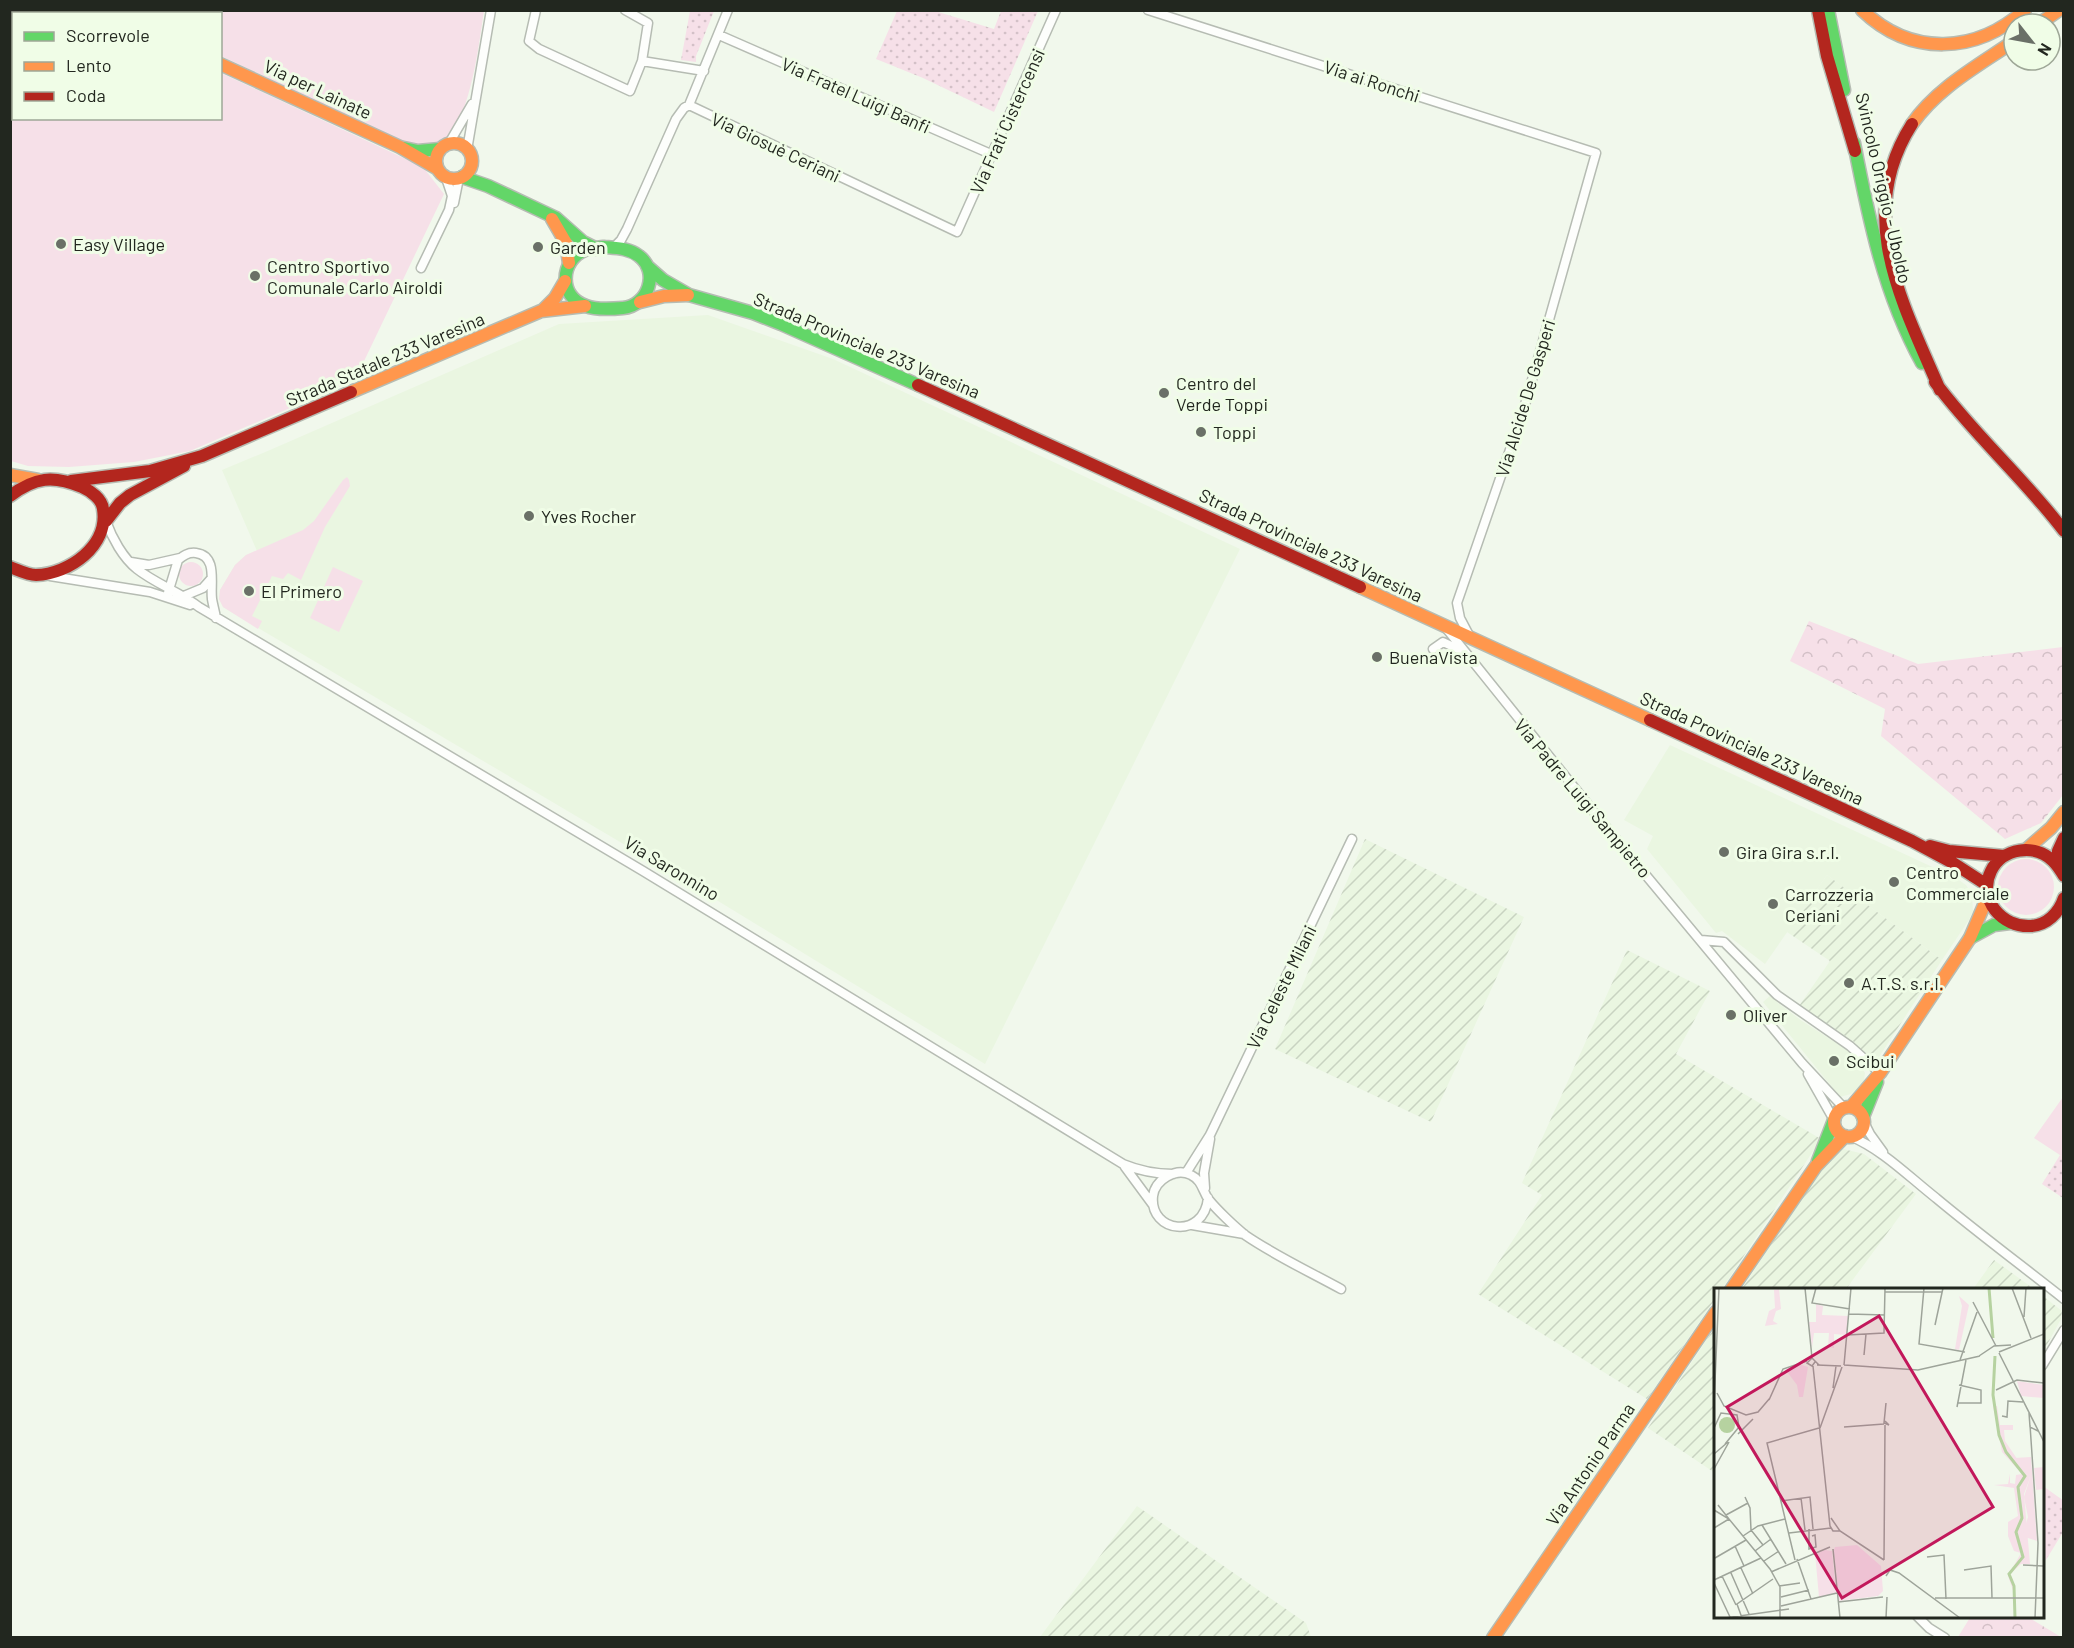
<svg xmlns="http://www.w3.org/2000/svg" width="2074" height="1648" font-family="Barlow,sans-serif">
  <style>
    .built { fill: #eaf6e1 }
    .industrial { fill: url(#industrial-furrows) }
    .green { fill: #f6e0e8 }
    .forest { fill: url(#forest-crowns) }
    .park { fill: url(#park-dots) }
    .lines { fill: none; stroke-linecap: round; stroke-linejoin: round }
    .street-casing { stroke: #b6bcb3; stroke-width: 11 }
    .fast-casing { stroke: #b6bcb3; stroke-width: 15 }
    .slow-casing { stroke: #b6bcb3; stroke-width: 15 }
    .jam-casing { stroke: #b6bcb3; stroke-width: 15 }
    .street { stroke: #fdfefc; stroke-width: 8 }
    .fast { stroke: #63d668; stroke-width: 12 }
    .slow { stroke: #ff974d; stroke-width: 12 }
    .jam { stroke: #b3261e; stroke-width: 12 }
    .poi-dot { fill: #6a7067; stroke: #f0fde7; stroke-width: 2 }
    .labels { text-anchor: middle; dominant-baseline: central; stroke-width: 6; stroke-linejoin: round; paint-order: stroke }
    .street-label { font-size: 18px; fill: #22271f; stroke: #f0fde7 }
    .poi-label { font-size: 18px; fill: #22271f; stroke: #f0fde7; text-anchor: start }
    .inset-river { fill: none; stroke: #b6d2a0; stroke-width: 3 }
    .inset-road { fill: none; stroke: #9ea49a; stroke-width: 1.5 }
    .view { fill: #c2185b; fill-opacity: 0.15; stroke: #c2185b; stroke-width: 3 }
    .inset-edge { fill: none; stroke: #22271f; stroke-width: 3 }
  </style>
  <defs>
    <pattern id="industrial-furrows" width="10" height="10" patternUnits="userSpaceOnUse" patternTransform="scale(1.5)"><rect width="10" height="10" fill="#eaf6e1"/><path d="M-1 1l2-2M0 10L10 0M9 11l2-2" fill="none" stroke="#c8d3c1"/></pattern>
    <pattern id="forest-crowns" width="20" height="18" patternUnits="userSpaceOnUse" patternTransform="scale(1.5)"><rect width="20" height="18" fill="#f6e0e8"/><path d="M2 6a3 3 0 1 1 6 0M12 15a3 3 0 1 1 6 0" fill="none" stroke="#d3c0c7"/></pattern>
    <pattern id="park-dots" width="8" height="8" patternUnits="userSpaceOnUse" patternTransform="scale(1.5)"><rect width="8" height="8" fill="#f6e0e8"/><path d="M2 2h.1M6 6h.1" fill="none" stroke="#d3c0c7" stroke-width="1.8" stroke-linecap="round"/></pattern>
  </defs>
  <rect width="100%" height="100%" fill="#f1f8ec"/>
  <path class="built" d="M708,315L833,359L1240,549L985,1064L659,865L228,610L223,607L219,599L220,590L235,565L246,555L257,551L222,470L270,450L559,324Z
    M1670,745L1956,878L1966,885L1972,894L1973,911L1969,920L1942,960L1827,875L1765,964L1722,931L1716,933L1647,849L1653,836L1624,820Z
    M1771,995L1778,1003L1802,1021L1855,1055L1865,1073L1864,1080L1860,1086L1851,1094L1840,1097L1763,1002Z"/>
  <path class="industrial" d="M1365,839L1524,917L1431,1122L1275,1049Z
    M1827,875L1942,960L1877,1060L1868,1059L1853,1041L1799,1006L1830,961L1787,932Z
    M1627,950L1710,991L1676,1054L1821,1139L1722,1289L1716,1290L1715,1299L1647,1399L1478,1294L1542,1195L1522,1183Z
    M1843,1149L1864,1154L1916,1194L1846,1289L1741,1290L1831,1155Z
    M1994,1260L2034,1289H1973Z
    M2043,1296L2062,1311L2061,1319L2043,1352Z
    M1715,1327V1473L1648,1428Z
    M1137,1506L1306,1623L1311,1637H1040Z"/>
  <path class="green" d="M83,11L89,13L14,14V118H220L221,73L423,167L444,194L355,380L190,451L134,462L69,467L28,466L11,461V11Z
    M124,11H484C479,41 470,134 436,144C429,146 419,146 412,146L221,56L220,14H130Z
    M347,477L349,480L350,486L325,527L301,580L288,573L283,579L272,576L252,616L262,621L258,629L223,607L219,599L220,590L235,565L246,555L303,530L314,521L343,480Z
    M179 574a12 12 0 1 1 24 0a12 12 0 1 1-24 0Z
    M333,567L363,581L339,632L310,618Z
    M1998 887a28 28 0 1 1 56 0a28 28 0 1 1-56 0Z
    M2063,1097V1157L2034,1138Z"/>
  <path class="forest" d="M1809,621L1918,664L2063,647V795L2041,823L2005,839L1881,736L1885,709L1790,661Z
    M1971,1616L2028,1617L2061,1637H1958Z"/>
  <path class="park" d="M690,11H714L696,56V62L681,60Z
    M897,11H935L994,29L1001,11H1038L994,112L923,78L876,59Z
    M2060,1155L2063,1157V1198L2042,1184Z
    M2043,1486L2064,1501L2063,1532L2046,1560L2042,1558Z"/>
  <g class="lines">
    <g class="street-casing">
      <path id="street" d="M536,10L529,41L539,49L630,91L642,61L648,23L625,10
        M1148,10L1596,153L1523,412L1457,603L1460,618L1470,637
        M719,35L993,155
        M642,61L704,71
        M689,105L957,232L1056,10
        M448,145L472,104
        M467,150L491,10
        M454,203L459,178
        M613,248L621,240L627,229L676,119L684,108L689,105L728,10
        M421,268L449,210L452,196L446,178
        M106,521C112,538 123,558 137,569C156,584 180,592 199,607L643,871L1123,1164C1140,1171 1154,1174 1173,1174
        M131,562L149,565L180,558
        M50,576L150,592L190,605
        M168,593L178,560C183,556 188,552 196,553C218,556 210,583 212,599C213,605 215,612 216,618
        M179,598L203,588L211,579
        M1446,628L1610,832L1802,1063L1844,1108
        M1433,649L1443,642L1462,651
        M1701,940L1724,942L1777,995L1850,1046L1880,1073
        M1808,1074L1834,1120
        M1863,1120L1870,1134L1883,1152
        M1850,1136C1883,1150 1908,1176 1936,1198C1978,1233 2021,1265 2064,1299
        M1125,1167L1153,1205
        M1186,1173L1210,1135L1352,839
        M1205,1188L1204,1173L1210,1139
        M1208,1198C1204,1240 1149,1233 1153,1196C1155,1180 1176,1167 1191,1175C1203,1181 1202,1191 1209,1200C1217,1210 1235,1227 1245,1235C1274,1255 1310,1272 1341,1289
        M1192,1225L1244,1234
        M2042,1366L2064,1330
        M1917,1616L1929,1628L1945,1638"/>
    </g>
    <g class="fast-casing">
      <path id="fast" d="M104,10L110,14
        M1828,10L1844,90
        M1854,143C1869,220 1884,294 1922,363
        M404,148L418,151L440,149
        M462,177L488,186L556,218L583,242L597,249
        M604,247C616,248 629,248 639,256C660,272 648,306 623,308C612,309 596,310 586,306C558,297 560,260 585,250C591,248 598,248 604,247Z
        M647,266L663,280L689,295L753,313L781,324L918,385
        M1970,938L1994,925L2010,923
        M1863,1117L1877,1082
        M1818,1161L1834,1120"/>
    </g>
    <g class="slow-casing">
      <path id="slow" d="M1862,10C1911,57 1976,54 2025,10
        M2039,24L2059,10
        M220,64L400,147L438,169
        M1912,124C1938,87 1978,66 2014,41
        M436 161a18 18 0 1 1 36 0a18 18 0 1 1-36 0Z
        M552,219L566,243L569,263
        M640,302L664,296L688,295
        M542,311L555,298L565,281
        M351,392L541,311L585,306
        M10,475L38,480
        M1360,587L1650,720
        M2028,848L2051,828L2064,812
        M1851,1107L1880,1073L1970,938L1988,896
        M1834 1122a15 15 0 1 1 30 0a15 15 0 1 1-30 0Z
        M1731,1290L1816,1166L1845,1136
        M1493,1638L1716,1312"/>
    </g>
    <g class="jam-casing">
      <path id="jam" d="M1818,10L1827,56L1855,151
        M1912,124C1854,215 1902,302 1940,390
        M1935,382C1974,435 2024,478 2064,531
        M918,385L1360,587
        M71,481L150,471L202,456L351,392
        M10,496C35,477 53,475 82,487C91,491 102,499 103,509C109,546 69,574 36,575C28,575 18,570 10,567
        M106,521L120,503L130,495L184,466
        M1650,720L1912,841L1953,863L1987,885
        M1930,846L1949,851L2004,856
        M2058,865V851L2064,838
        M2064,876C2061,871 2057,865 2053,861C2035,843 2002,848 1991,871C1977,899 2002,928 2031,926C2047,925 2059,913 2064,898"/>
    </g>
    <use href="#street" class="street"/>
    <use href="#fast" class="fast"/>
    <use href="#slow" class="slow"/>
    <use href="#jam" class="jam"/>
  </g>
  <g class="poi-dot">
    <circle cx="61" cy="244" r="6"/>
    <circle cx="538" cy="247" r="6"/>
    <circle cx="255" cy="276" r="6"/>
    <circle cx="1164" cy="393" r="6"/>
    <circle cx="1201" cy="432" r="6"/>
    <circle cx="529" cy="516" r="6"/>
    <circle cx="249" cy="591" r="6"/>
    <circle cx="1377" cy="657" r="6"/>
    <circle cx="1724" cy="852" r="6"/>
    <circle cx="1894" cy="882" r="6"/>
    <circle cx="1773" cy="904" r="6"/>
    <circle cx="1849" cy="983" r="6"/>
    <circle cx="1731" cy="1015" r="6"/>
    <circle cx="1834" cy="1061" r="6"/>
  </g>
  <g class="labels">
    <g class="street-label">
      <text transform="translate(1372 81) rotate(18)">Via ai Ronchi</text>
      <text transform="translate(318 89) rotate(25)">Via per Lainate</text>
      <text transform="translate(856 95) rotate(24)">Via Fratel Luigi Banfi</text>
      <text transform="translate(1007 121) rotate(-66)">Via Frati Cistercensi</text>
      <text transform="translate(776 147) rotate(25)">Via Giosuè Ceriani</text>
      <text transform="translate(1884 188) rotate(77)">Svincolo Origgio - Uboldo</text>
      <text transform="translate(867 345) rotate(23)">Strada Provinciale 233 Varesina</text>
      <text transform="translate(385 359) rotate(-23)">Strada Statale 233 Varesina</text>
      <text transform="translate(1525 398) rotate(-73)">Via Alcide De Gasperi</text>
      <text transform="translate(1311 545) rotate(25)">Strada Provinciale 233 Varesina</text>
      <text transform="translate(1752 748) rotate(25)">Strada Provinciale 233 Varesina</text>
      <text transform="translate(1583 798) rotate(50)">Via Padre Luigi Sampietro</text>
      <text transform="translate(672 868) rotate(31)">Via Saronnino</text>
      <text transform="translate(1281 987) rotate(-64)">Via Celeste Milani</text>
      <text transform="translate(1590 1464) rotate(-56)">Via Antonio Parma</text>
    </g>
    <g class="poi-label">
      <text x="73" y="244">Easy Village</text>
      <text x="550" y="247">Garden</text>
      <text x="267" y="266">Centro Sportivo<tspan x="267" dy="21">Comunale Carlo Airoldi</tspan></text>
      <text x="1176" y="383">Centro del<tspan x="1176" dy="21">Verde Toppi</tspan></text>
      <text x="1213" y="432">Toppi</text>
      <text x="541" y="516">Yves Rocher</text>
      <text x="261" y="591">El Primero</text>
      <text x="1389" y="657">BuenaVista</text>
      <text x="1736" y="852">Gira Gira s.r.l.</text>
      <text x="1906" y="872">Centro<tspan x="1906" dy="21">Commerciale</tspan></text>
      <text x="1785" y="894">Carrozzeria<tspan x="1785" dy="21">Ceriani</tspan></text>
      <text x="1861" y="983">A.T.S. s.r.l.</text>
      <text x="1743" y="1015">Oliver</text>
      <text x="1846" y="1061">Scibui</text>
    </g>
  </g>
  <g transform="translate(1714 1288)">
    <rect width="330" height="330" fill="#f1f8ec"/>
    <path d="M245,8L255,17L245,62L241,61L248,18ZM102,16L109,18L108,27L134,28L133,47L120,46V60L114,59L115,45H100L98,60L95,34H102ZM303,93L330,97V110L307,108ZM330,179V201L322,202L320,180ZM143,257L167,278L169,303L164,308L125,313L120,262L121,259ZM111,262L118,263L122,305L105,309L101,265Z" fill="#f6e0e8"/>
    <path d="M65,1L67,21L62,23L59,33L64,36L51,38L55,23L61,20L60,2ZM85,76L94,79L89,109H85L83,97L71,81ZM279,118H283L286,137H299V142H290L291,153L316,190L310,206L316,276H307L296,286L301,298V308L294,288L307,265L300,263L294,248V234L304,228L300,200L280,197L294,196L296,186V195L301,196L302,187L308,186L288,164Z" fill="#f6e0e8"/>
    <path d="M317,169L323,253L308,248L314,229L310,209L316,190L300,170Z" fill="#f6e0e8"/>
    <path d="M5 137a8 8 0 1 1 16 0a8 8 0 1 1-16 0Z" fill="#b6d2a0"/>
    <path class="inset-river" d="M275,0L279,50M281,68L279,107L285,147L292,164L311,188L304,199L308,230L302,244L309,269L295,286L300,298L301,330"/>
    <path class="inset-road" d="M91,0L98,70M102,0L98,15L136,21M210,0L205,56L251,64M298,0L317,50M171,4H228M259,14L282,58M135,26L171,27M310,29L312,0M221,37L229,0M133,47L170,45L171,0M285,64L330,46M285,65L330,154M150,67L152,46M265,68L280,58L297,57M246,72L263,24M101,74L98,78L93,75L98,70L105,77M103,77L127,78M130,77L137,0M130,77L204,82L266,68M99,78L116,238L119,243H126M119,100L122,78M282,102L303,92L330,95M3,105L10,118L32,127L44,124L56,110M55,112L69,81L93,73M243,115H267V102L245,97M0,117L5,0M243,119L252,72M315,125L316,139L324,143M288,128L293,129L294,113L309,114M171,133L175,137L170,135L172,115M316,137L324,255L321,330M130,139L170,136M0,140L7,125L23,127L25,139L11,156M106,140L128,79M24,146L39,131M0,166L14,154M0,181L15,154M31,209L36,220L37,242L49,257M87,210L91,242M67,213L96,209L99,241M0,222L15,231L56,281L66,299V330M12,227L34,215M117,230L126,243L170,272M48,237L72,276M0,240L15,231L4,217M95,241V261L102,259L101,247L98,248M75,245L117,240M29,248L44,238L71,231M21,258L30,278M119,261L126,330M41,263L57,251M213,269L230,267L232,311M1,270L32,252M83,271L97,311M81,272L53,155L105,140M170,272L171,137M50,273L65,263M309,277L330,278M27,280L39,306M250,282L277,278L278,310M57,284L116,259M17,285L35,326M8,288L22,317M172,288L176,282L185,285L246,330M0,292L47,270M0,295L16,329M65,298L86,295M67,309L95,302M221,310H330M124,314L169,309M67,318L123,305M11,330L75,321M28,330L23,316L59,291M172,330L173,309"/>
    <path class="view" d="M165,28L279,219L128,310L13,119Z"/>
    <rect width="330" height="330" class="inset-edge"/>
  </g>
  <rect width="2074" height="1648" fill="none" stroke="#22271f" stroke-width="24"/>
  <rect x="12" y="12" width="210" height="108" fill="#f0fde7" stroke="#9ea797" stroke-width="1.5"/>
  <rect x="24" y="32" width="30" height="9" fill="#63d668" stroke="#9ea797" stroke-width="1.5"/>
  <text x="66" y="42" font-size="18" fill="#22271f">Scorrevole</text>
  <rect x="24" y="62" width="30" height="9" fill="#ff974d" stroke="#9ea797" stroke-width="1.5"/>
  <text x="66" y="72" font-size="18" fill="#22271f">Lento</text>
  <rect x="24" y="92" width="30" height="9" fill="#b3261e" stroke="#9ea797" stroke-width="1.5"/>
  <text x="66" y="102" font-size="18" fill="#22271f">Coda</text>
  <g transform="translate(2032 42) rotate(121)"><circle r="28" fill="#f0fde7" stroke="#9ea797" stroke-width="1.5"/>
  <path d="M0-4.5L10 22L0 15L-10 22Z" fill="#6a7067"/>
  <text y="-9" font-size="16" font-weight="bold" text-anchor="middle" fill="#22271f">N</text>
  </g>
</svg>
